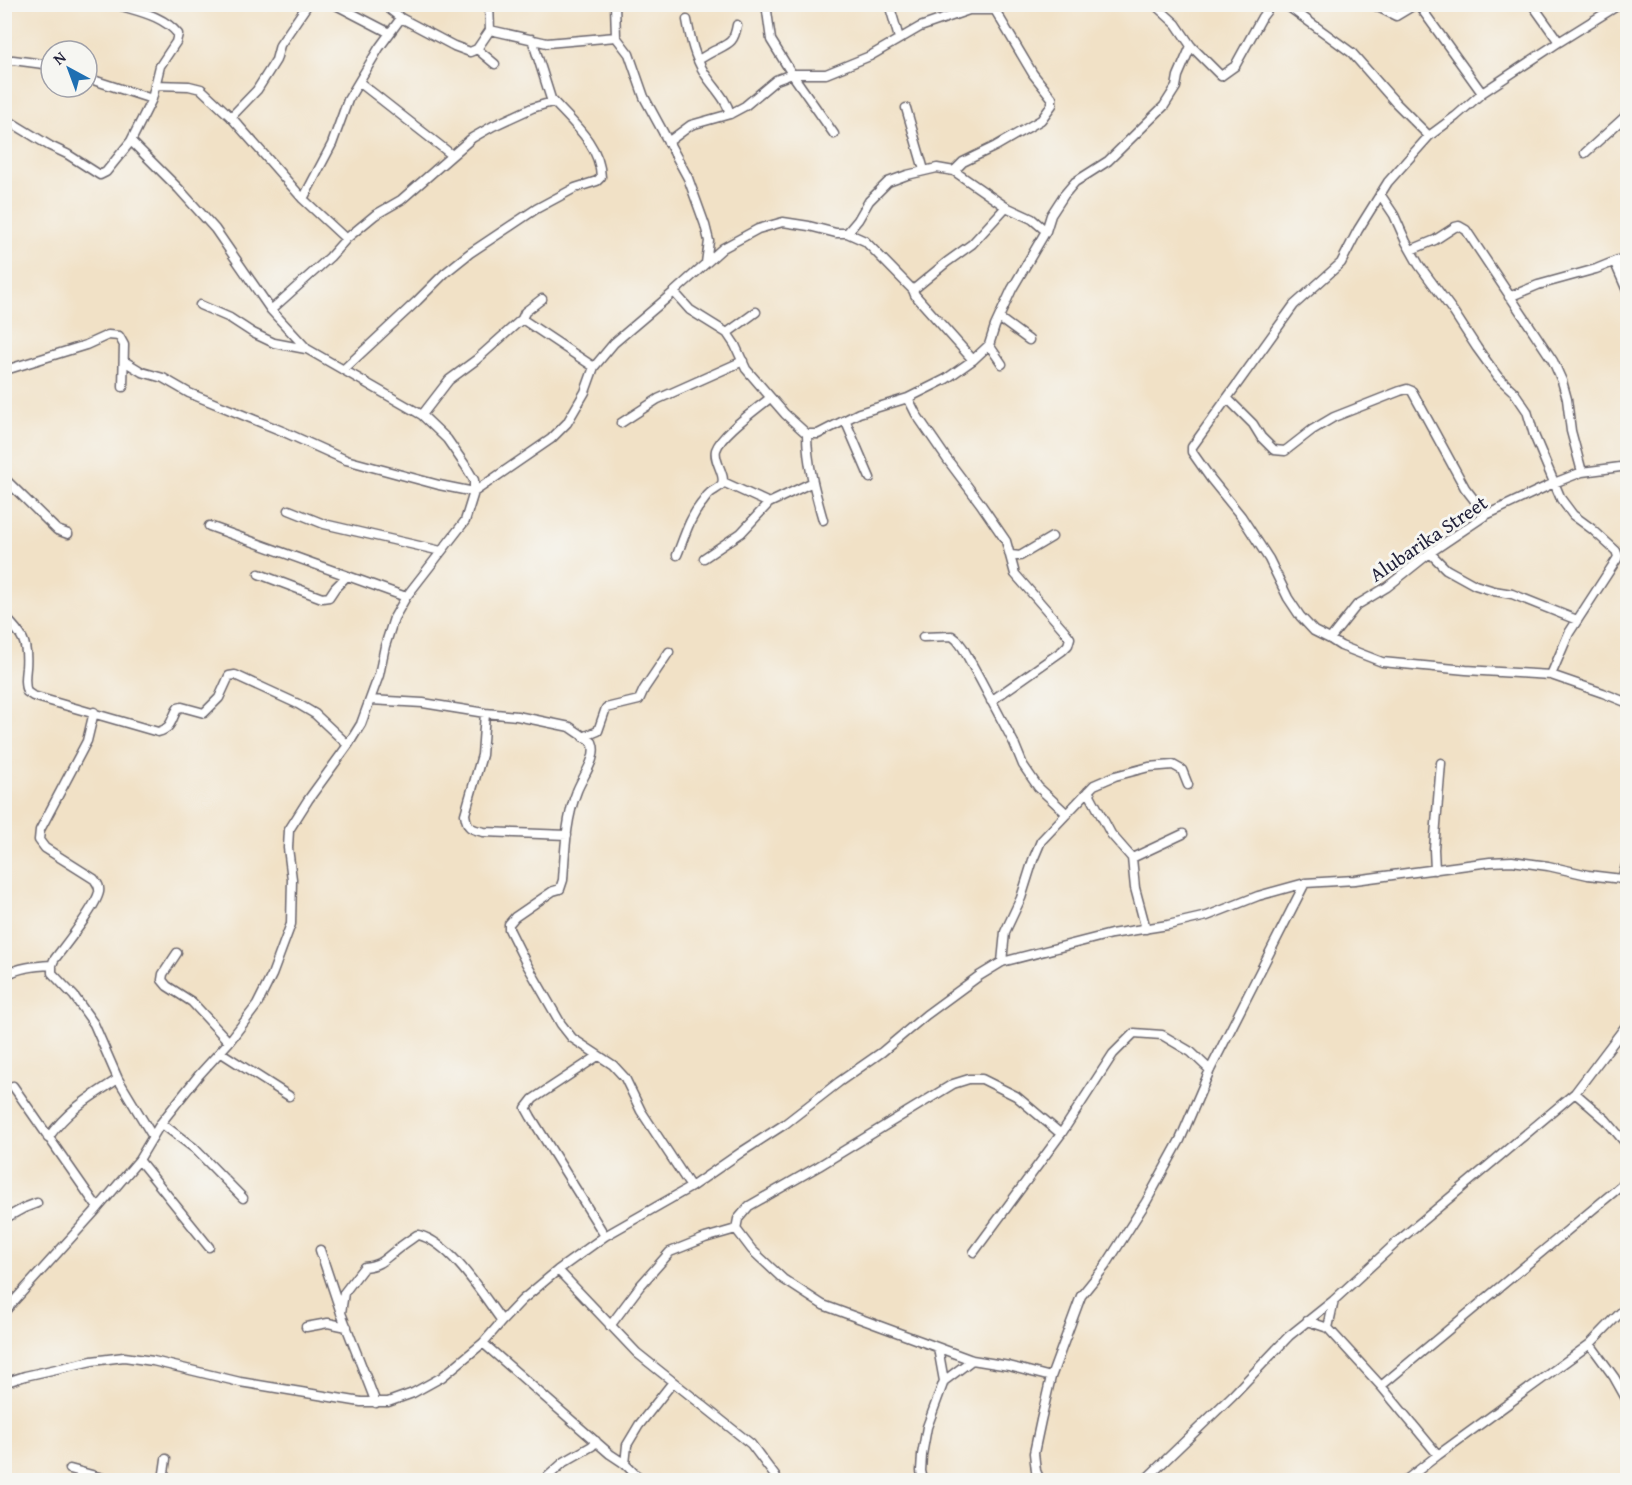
<svg xmlns="http://www.w3.org/2000/svg" width="1632" height="1485" font-family="'Gentium Book Plus',serif">
  <style>
    .lines { fill: none; stroke-linecap: round; stroke-linejoin: round }
    .minor-casing { stroke: #6a656c; stroke-width: 11 }
    .minor { stroke: #fff; stroke-width: 8 }
    .labels { text-anchor: middle; dominant-baseline: central; stroke-width: 6; stroke-linejoin: round; paint-order: stroke }
    .street-label { font-size: 20px; fill: #22223b; stroke: #f6f6f2 }
  </style>
  <rect width="100%" height="100%" fill="#f6f6f2"/>
  <filter id="ink" filterUnits="userSpaceOnUse"><feTurbulence type="fractalNoise" baseFrequency=".0167" numOctaves="2"/><feDisplacementMap in="SourceGraphic" scale="12" xChannelSelector="R" yChannelSelector="G"/><feConvolveMatrix kernelMatrix="1 2 1 2 8 2 1 2 1" color-interpolation-filters="sRGB"/></filter>
  <filter id="wash" filterUnits="userSpaceOnUse"><feTurbulence type="fractalNoise" baseFrequency=".008" numOctaves="4" result="noise"/><feDisplacementMap in="SourceGraphic" scale="24" xChannelSelector="R" yChannelSelector="G"/><feGaussianBlur stdDeviation="1.35" result="paint"/><feColorMatrix in="noise" values="0 0 0 0 0 0 0 0 0 0 0 0 0 0 0 0 0 1.4 0 .05"/><feComposite in="paint" operator="in"/></filter>
  <g filter="url(#wash)">
    <rect width="100%" height="100%" fill="#f1e1c6"/>
  </g>
  <g filter="url(#ink)">
    <g class="lines">
      <g class="minor-casing">
        <path id="minor" d="M334,4L390,33
          M383,4L401,18L454,46L470,52L477,49L490,30L489,4
          M615,4L616,37L629,54L644,97L688,178L705,225L709,241L706,263
          M766,4L771,40L792,74L834,134
          M889,4L899,38
          M1154,4L1176,24L1191,46L1221,76L1235,66L1262,17L1272,4
          M1285,4L1352,53L1396,103L1429,136
          M1372,4L1396,16L1416,4
          M1418,4L1482,93
          M1532,4L1559,42
          M1620,4L1559,42L1482,93L1456,116L1429,136L1388,182L1358,230L1341,263L1294,305L1192,447V452L1211,479L1241,516L1254,536L1269,559L1288,598L1300,616L1314,631L1330,639L1341,646L1382,662L1466,670L1551,675L1603,693L1628,703
          M687,20C691,41 694,56 705,74C714,88 726,98 730,114
          M490,30L547,43L616,37
          M477,49L495,64
          M4,60H13L51,65
          M698,60C704,57 709,53 716,50C730,43 734,42 737,25
          M87,78L152,99
          M359,82L452,155
          M155,85L189,86L201,89L231,117L303,199L346,239
          M906,108L924,170
          M231,117L257,90L276,60L280,45L308,4
          M4,118L50,146L67,154L100,175L106,172L131,141
          M668,142L691,125L730,114L745,106L776,80L792,74H826L870,56L920,27L969,10H995L1002,4
          M1585,153L1628,114
          M954,171L963,162L996,146L1041,120L1052,105V98L1033,74L995,10
          M1380,194L1394,215L1406,242L1419,265L1453,311L1477,348L1498,377L1514,392L1527,411L1534,435L1561,499L1573,515L1592,529L1616,551L1618,556L1617,559L1569,633L1551,675
          M303,199L332,144L348,100L379,48L401,18
          M847,233L865,241L913,290L915,295L973,360
          M1411,250L1435,240L1455,227L1459,226L1466,230L1553,361L1562,381L1567,399L1571,431L1582,472
          M1615,263L1628,293
          M913,290L947,262L972,244L1006,207
          M674,292L690,310L727,333L735,345L746,369L785,414L807,434H818L859,413L908,398L946,379L973,360L989,345L995,326L1012,289L1046,231L1051,215L1064,195L1075,182L1108,161L1164,106L1176,87L1178,76L1191,46
          M1509,297L1538,285L1596,269L1628,256
          M200,305L230,318L253,333L274,343L306,349
          M271,310L330,257L346,239L375,215L401,200L472,138L493,126L532,108L552,102L532,39
          M999,318L1029,340
          M522,319L594,367
          M727,333L756,312
          M989,345L1002,364
          M124,361L142,372L163,378L189,393L282,431L346,460L439,485L474,492L551,439L567,423L585,392L594,367L614,343L674,292L723,248L758,229L783,222L809,226L836,233H847L858,220L869,201L888,182L907,175L937,168L954,171L1006,207L1032,219L1046,231
          M4,369L12,368L86,345L108,335L119,336L124,345L123,387
          M343,370L417,301L445,273L470,253L536,209L575,188L597,181L601,177C600,145 573,123 552,100
          M908,398L916,414L947,459L980,503L1006,541L1015,574L1064,630L1070,638L1068,645L1062,651L991,701
          M1227,398L1253,424L1261,437L1274,450L1285,451L1312,430L1334,417L1400,391L1407,389L1412,391L1465,488L1486,515
          M422,415L449,380L476,360L522,319L525,312L542,299
          M845,420L870,478
          M621,423L658,399L743,361
          M807,434C807,463 815,492 823,520
          M4,478L57,530L68,534
          M723,482L769,503
          M289,510L324,524L441,551
          M209,526L406,597
          M1430,553L1446,569L1475,585L1494,591L1512,594L1577,620
          M677,555C684,538 689,519 701,504C704,501 706,496 710,493C713,490 718,489 721,485C728,477 713,462 716,450C721,434 757,409 770,398
          M1011,555L1020,556L1052,537
          M704,558L741,533L769,503L813,482
          M259,574L322,598L329,597L335,588L347,576
          M4,616C23,635 28,642 26,668C25,677 24,684 27,692L33,696L158,732C173,728 171,718 178,708L182,707L204,713L219,698L229,676L235,675L298,704L315,714L348,745
          M923,637L952,636L957,640L963,648L980,679L1014,743L1023,765L1038,787L1066,813
          M1330,639L1357,605L1387,587L1431,552L1486,515L1554,483L1582,472L1628,466
          M370,700L423,703L485,713L517,716L570,727L592,742C599,757 582,777 577,791C566,818 565,850 563,880L560,889L553,891L515,917L509,924V929L526,963L561,1024L572,1038L613,1065L625,1078L641,1111L691,1187
          M94,712L87,741L40,830L39,840L45,848L94,879C97,883 100,886 99,892C96,907 65,945 54,960L52,965V973L74,996L94,1024L118,1079L153,1137
          M485,713L482,755L465,814C467,828 470,829 484,832L567,835
          M583,737L598,731L606,708L639,700L644,689L669,652
          M1088,791L1111,834L1132,858L1135,888L1146,929
          M1132,858L1183,834
          M1435,870L1434,849L1441,763
          M1622,879L1628,859
          M177,953L163,974L162,980L167,986L192,1002L229,1042
          M1002,962L1005,932L1021,898L1033,860L1041,841L1094,785L1115,776L1149,767L1173,765L1182,770L1188,785
          M4,976C19,967 35,966 52,965
          M220,1052L289,1096
          M598,1056L533,1099L526,1108L531,1117L605,1236
          M13,1086L98,1208
          M1575,1093L1606,1120L1628,1146
          M161,1123L194,1148L243,1198
          M48,1138C68,1110 90,1097 118,1079
          M139,1160L209,1247
          M4,1219L24,1208L37,1203
          M320,1250L341,1313L376,1403
          M974,1252L1061,1134L1113,1054L1134,1033L1162,1035L1191,1052L1210,1070
          M558,1270L637,1353L751,1444L775,1476L777,1480
          M4,1312L98,1208L139,1160L161,1123L199,1075L229,1042L257,1005L272,975L291,924L292,879L288,848L289,830L308,800L348,745L361,724L379,675L385,646L394,618L406,597L465,521L474,492V480L465,465L447,439L422,415L307,349L271,310L215,229L179,189L131,141L152,99L160,66L176,42L178,34C163,15 136,11 115,4
          M341,1313L344,1293L364,1267C381,1265 383,1260 395,1251C402,1245 410,1240 417,1235H419C452,1244 482,1294 502,1321
          M1307,1321L1328,1328L1381,1386L1438,1455
          M610,1326L640,1286L670,1252L705,1238L736,1229
          M306,1327L328,1323L347,1327
          M1328,1328L1334,1300
          M483,1343L610,1454L625,1464L641,1480
          M1590,1344L1614,1377L1628,1402
          M1051,1377L1009,1366L972,1360L823,1305L783,1279L752,1250L736,1229L738,1219L749,1206L819,1166L953,1084L969,1079H982L1016,1096L1061,1134
          M944,1381L972,1360
          M4,1383L25,1376L92,1361L124,1357L153,1361L240,1382L361,1402H388L413,1393L442,1377L483,1343L502,1321L522,1300L558,1270L605,1236L691,1187L743,1151L785,1124L839,1082L882,1052L926,1015L979,976L1002,962L1111,934L1168,925L1207,916L1258,896L1305,883L1355,880L1490,862L1512,861L1548,866L1588,875L1622,879L1628,877
          M1381,1386L1628,1180
          M625,1464L627,1445L639,1425L673,1382
          M70,1469L110,1480
          M163,1480L166,1459
          M544,1480L564,1462L592,1446L596,1441
          M923,1480L921,1471L922,1455L927,1427L944,1381L938,1348
          M1040,1480L1036,1471L1034,1453L1041,1420L1051,1377L1081,1296L1106,1265L1146,1202L1180,1140L1210,1070L1305,883
          M1145,1480L1233,1395L1289,1336L1334,1300L1397,1242L1575,1093L1628,1023
          M1406,1480L1438,1455L1590,1344L1628,1305"/>
      </g>
      <use href="#minor" class="minor"/>
    </g>
  </g>
  <g class="labels">
    <g class="street-label">
      <text transform="translate(1428 538) rotate(-34)">Alubarika Street</text>
    </g>
  </g>
  <rect width="1632" height="1485" fill="none" stroke="#f6f6f2" stroke-width="24"/>
  <g transform="translate(69 69) rotate(319)"><circle r="28" fill="#f6f6f2" stroke="#a1a1a9" stroke-width="1.5"/>
  <path d="M0-4.5L10 22L0 15L-10 22Z" fill="#1f6fb2"/>
  <text y="-9" font-size="16" font-weight="bold" text-anchor="middle" fill="#22223b">N</text>
  </g>
</svg>
